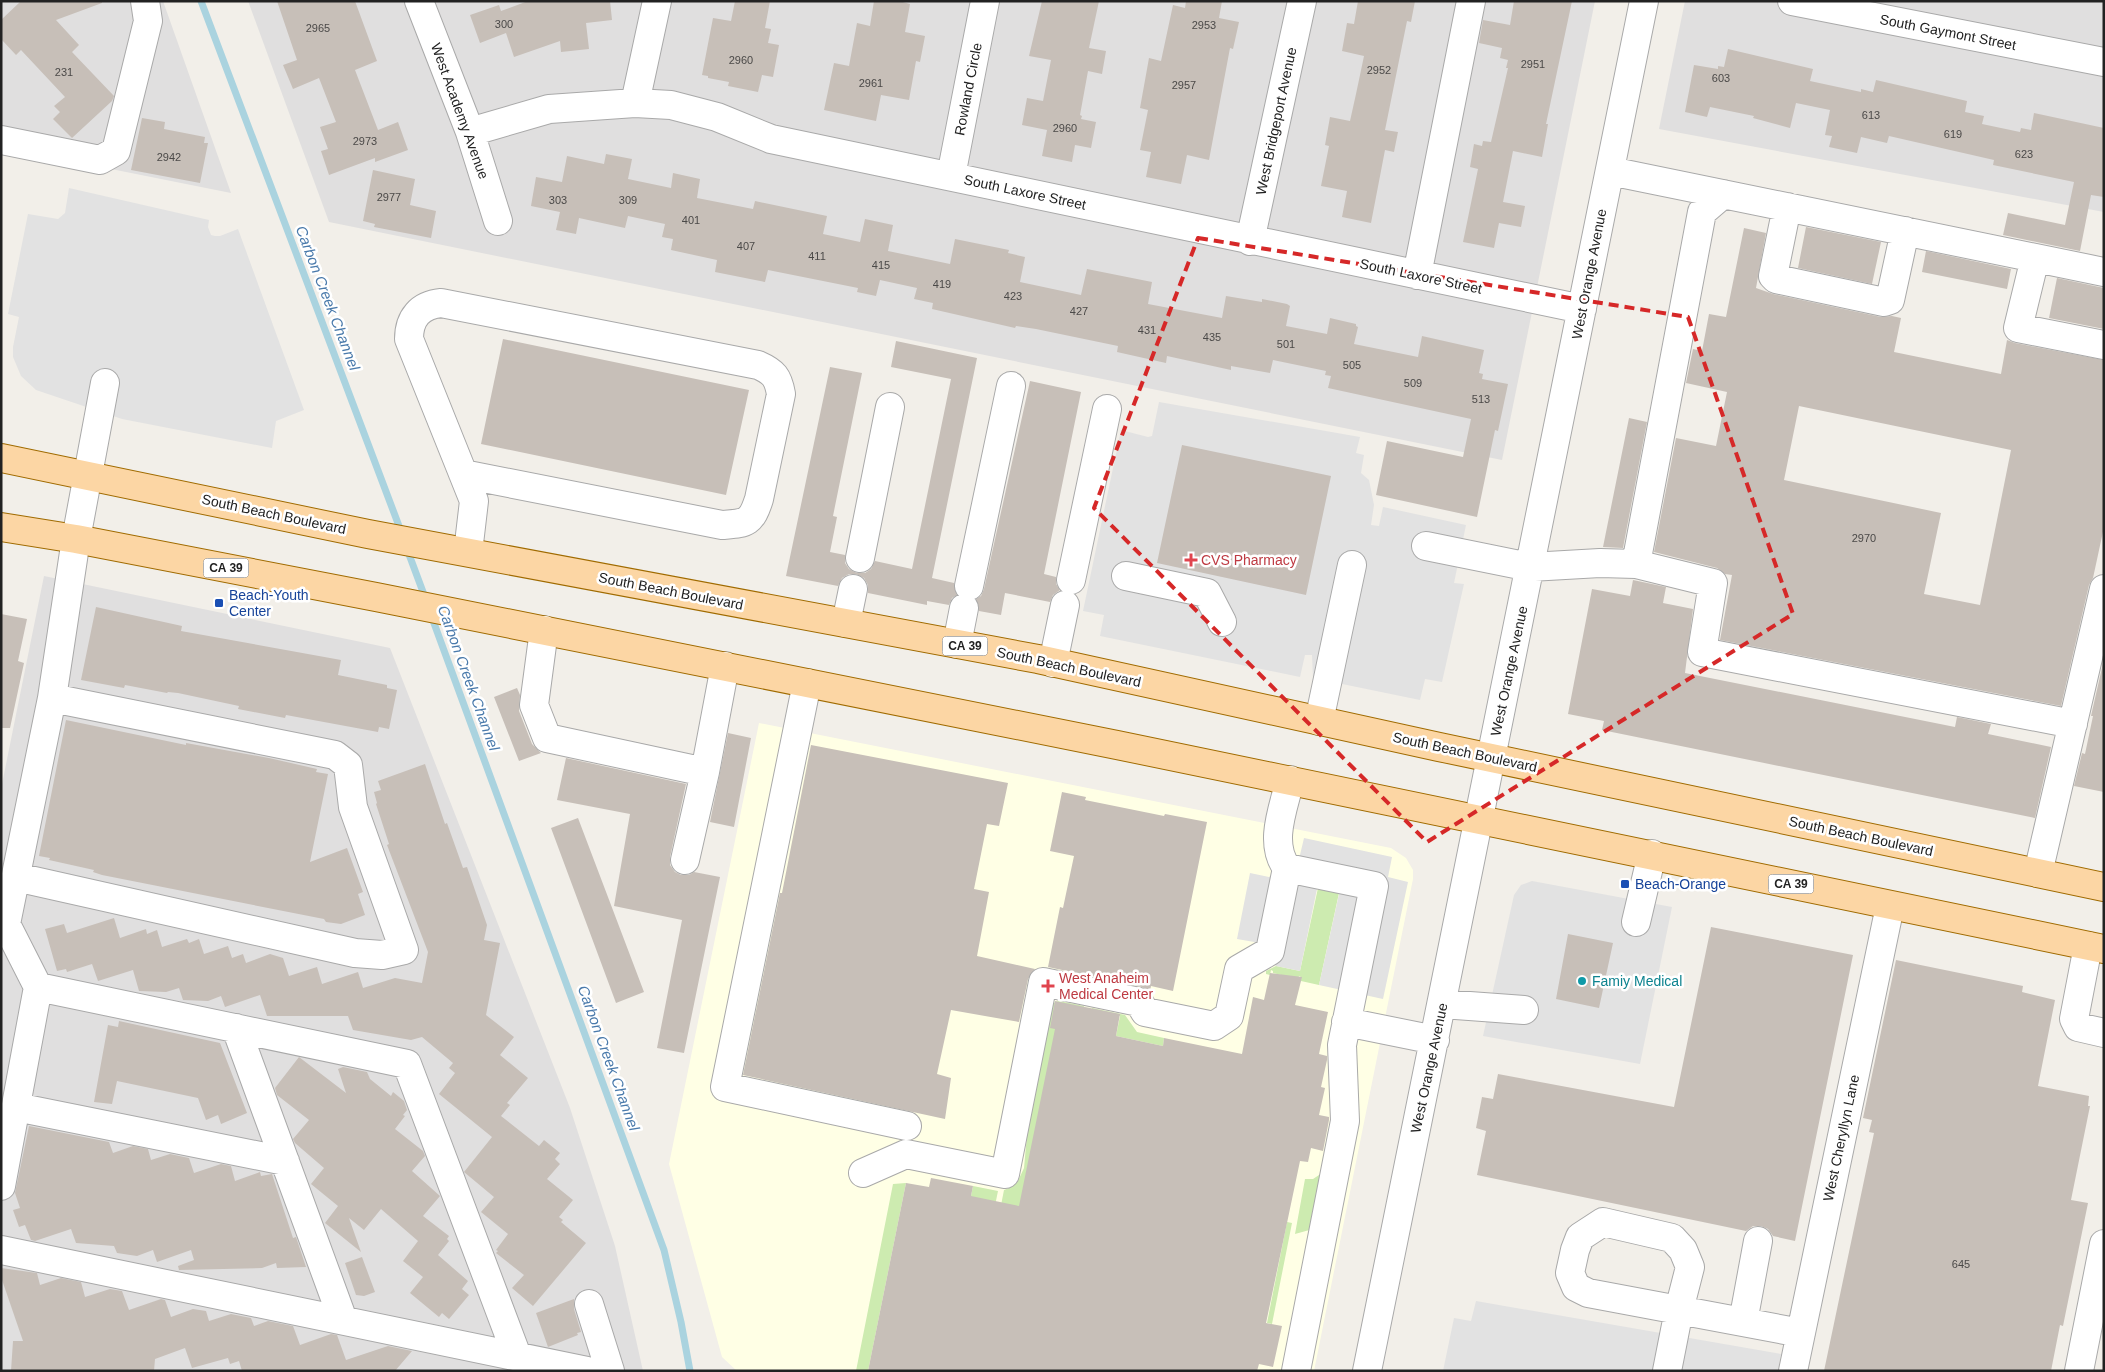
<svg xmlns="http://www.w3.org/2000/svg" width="2105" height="1372" font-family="Arial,sans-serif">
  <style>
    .residential { fill: #e0dfdf }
    .education { fill: #ffffe5 }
    .grass { fill: #cdebb0 }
    .parking { fill: #e2e2e2 }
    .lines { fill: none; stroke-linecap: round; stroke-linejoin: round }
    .stream { stroke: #aad3df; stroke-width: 7 }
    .building { fill: #c7bfb8; fill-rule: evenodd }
    .minor-casing { stroke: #a9a9a9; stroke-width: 30 }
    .major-casing { stroke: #a06b00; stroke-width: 30 }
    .minor { stroke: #fff; stroke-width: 28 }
    .major { stroke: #fcd6a4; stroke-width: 28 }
    .marked { fill: none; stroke: #d62828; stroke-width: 4; stroke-dasharray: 10 6; stroke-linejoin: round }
    .health-dot { fill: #e0444e; stroke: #fff; stroke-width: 2 }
    .transit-dot { fill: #1a4fb4; stroke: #fff; stroke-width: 2 }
    .culture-dot { fill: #0f9aa8; stroke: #fff; stroke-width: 2 }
    .labels { text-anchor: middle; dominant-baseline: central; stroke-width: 5; stroke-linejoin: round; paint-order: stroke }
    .number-label { font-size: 11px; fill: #4b4948 }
    .shield { fill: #fff; stroke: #646464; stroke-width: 1 }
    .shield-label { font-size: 12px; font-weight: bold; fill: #222 }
    .street-label { font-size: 14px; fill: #222; stroke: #fff }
    .health-label { font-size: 14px; fill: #be3a42; stroke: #fff; text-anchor: start }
    .transit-label { font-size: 14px; fill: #164399; stroke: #fff; text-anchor: start }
    .culture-label { font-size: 14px; fill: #0d838f; stroke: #fff; text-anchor: start }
    .water-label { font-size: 15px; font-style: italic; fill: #4a7aab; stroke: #fff }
  </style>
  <rect width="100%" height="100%" fill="#f2efe9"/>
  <path class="residential" d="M1,1H163L231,193L1,147Z
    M248,1H1595L1502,460L329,222Z
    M1685,1H2104V212L1659,129Z
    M44,576L390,648L570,1108L615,1246L643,1371H1V789Z"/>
  <path class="education" d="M759,723L1391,848L1406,858L1413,870V879L1314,1371H737L722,1357L669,1164Z"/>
  <path class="grass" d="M1318,888L1339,893L1319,985L1301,981V977L1299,976L1298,979L1273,973V971L1271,970L1270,975L1266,974V971L1276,966L1300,971Z
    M1059,1001L1084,1006L997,1317L988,1271L1004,1190L1009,1188L1018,1181L1024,1168L1027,1135L1052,1006L1055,1002Z
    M1092,1008L1125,1015L1137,1032L1164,1038L1163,1046L1116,1036L1120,1016L1092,1010Z
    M1322,1173L1313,1229L1295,1234L1305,1179H1313Z
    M906,1183L868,1371H856L893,1184Z
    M973,1186L998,1191L972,1318L971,1196Z
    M1287,1222L1292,1223L1272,1324L1267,1323Z"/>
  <path class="parking" d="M69,188L209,220L208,227L211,235L215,236H220L238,229L304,410L276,421L272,448L122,419L36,390L21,376L13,357V347L19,317L8,314L28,214L58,219L65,213Z
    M1159,402L1360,437L1356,453L1364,455L1361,473L1369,480L1374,505L1371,525L1379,526L1383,507L1466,525L1454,583L1464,584L1442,682L1425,679L1420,700L1313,678L1312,655H1305L1300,677L1100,636L1104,615L1083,611L1121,430L1148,437L1152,436Z
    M1304,838L1392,857L1388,877L1408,882L1383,999L1319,985L1339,894L1337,892L1317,889L1300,971L1276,966L1260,943L1237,939L1250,873L1269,877L1300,855Z
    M1532,881L1672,907L1640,1064L1483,1036L1514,895L1521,885Z
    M1476,1301L1781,1354L1778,1371H1443L1454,1318L1471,1321Z"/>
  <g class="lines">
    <path class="stream" d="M201,1L402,534
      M407,549L426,600
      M431,615L664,1250L681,1322L690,1371"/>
  </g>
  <path class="building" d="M21,1H102V3L56,20L79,45L72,52L114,96L112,101L72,138L53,119L60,112L54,106L65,97L21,50L16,55L1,39V20Z
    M277,1H355L377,61L355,70L378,130L398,122L408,150L375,162V158L329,175L321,151L328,149L320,127L336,122L319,78L293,89L283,65L297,60Z
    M528,1H610L612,20L586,23L589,49L561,52L560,41L514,57L506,33L480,43L470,15L499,5L501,11Z
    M735,1H770L765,28L771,29L768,43L779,45L773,77L762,75L758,92L728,86L729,82L708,78V76L702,75L713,18L731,21Z
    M874,1H899L910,4L905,32L925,36L920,62L916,61L909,100L881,95L876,121L824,110L834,63L849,66L857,23L870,26Z
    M1042,1H1099L1089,48L1106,51L1102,74L1088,71L1080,115L1082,116L1081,119L1096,122L1091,148L1075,145L1072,162L1042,156L1047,130L1022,125L1027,98L1043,101L1051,60L1029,56Z
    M1186,1H1222L1219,18L1239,22L1233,49L1230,48L1209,160L1187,155L1181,184L1146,177L1151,152L1140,150L1148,110L1140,108L1149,58L1161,61L1173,5L1185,8Z
    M1358,1H1415L1411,22L1407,21L1385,130L1398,132L1394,152L1385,150L1371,223L1342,217L1347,191L1321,186L1329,146L1325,145L1330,117L1350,121L1356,94L1364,56L1342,51L1347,23L1354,24Z
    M1514,1H1572L1546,124H1548L1542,157L1513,151L1503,202L1525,206L1521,227L1499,223L1494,248L1463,242L1478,169L1470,167L1474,144L1482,146L1483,141L1491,142L1508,68H1506L1508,60L1500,58L1502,48L1479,43L1483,20L1510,25Z
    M1728,49L1813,69L1810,81L1861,92V89L1873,92L1876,80L1967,101L1965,112L1984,116L1982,124L2020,132L2021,128L2031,130L2034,113L2104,128V197L2091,195L2080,251L2003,235L2008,213L2065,225L2074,182L1993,165L1994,160L1889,136L1887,143L1861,137L1857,153L1829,147L1832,136L1825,135L1830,110L1796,103L1790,128L1753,118L1754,116L1710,107L1707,117L1685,112L1694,65L1718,69V66L1724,67Z
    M142,118L165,122L164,129L205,137L204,143H208L200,183L131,170Z
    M606,154L632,159L628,179L671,188L673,173L700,179L697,198L753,209L755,201L827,216L823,234L860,242L865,219L893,225L888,251L950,264L955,239L1009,250L1008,253L1025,257L1020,282L1081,295L1087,269L1152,282L1148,304L1222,318L1226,296L1262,302V299L1287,304L1290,306L1286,326L1327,334L1330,318L1356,324V326L1358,327L1354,344L1418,357L1422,336L1484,350L1479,373L1483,374L1482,379L1508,384L1498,431L1495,430L1477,517L1376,495L1387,441L1463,457L1471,419L1328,388L1331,376L1325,375L1326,371L1273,360L1270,373L1231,366V370L1167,356L1166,363L1117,352L1118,346L1036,329L1016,326L1015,328L932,309L933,303L914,299L917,288L880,280L876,296L857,292L858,288L768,270L765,282L715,272L717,260L671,250L673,239L662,237L665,224L628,216L625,228L579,218L576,234L556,230L560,212L531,206L536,177L562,182L567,156L604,164Z
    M373,170L415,179L410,205L436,211L431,238L374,227L375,224L363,221Z
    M1806,227L1881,242L1872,284L1798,268Z
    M1744,228L1766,233L1756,288L1773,294L1881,317L1892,316L1901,318L1894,352L2001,374L2007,340L2015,343L2104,360V527L2093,578L2089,585L2061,706L1720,640L1732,575L1725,574L1717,568L1654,552L1676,438L1716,446L1727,392L1686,383L1693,349L1702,351L1709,314L1726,317ZM1799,406L2011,450L1980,605L1924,594L1941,513L1784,480Z
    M1926,251L2011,269L2007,289L1922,272Z
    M2057,278L2104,288V329L2049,318Z
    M503,339L749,390L726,495L481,444Z
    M896,341L977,358L932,578L954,583L957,595L952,598L949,605L927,601V605L868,593V585L864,578L856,574H849L842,578L838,586L786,576L830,367L862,373L833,516L837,517L830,552L845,555V563L849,569L857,573H865L871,569L875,561L912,569L951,379L891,367Z
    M1030,381L1081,392L1044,574L1056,577V584L1060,590L1053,595L1050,602L1005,593L1001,615L979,611L976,599L981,596L984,589Z
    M1629,418L1647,422L1623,548L1603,547Z
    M1182,445L1331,476L1306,595L1157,563Z
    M1633,580L1666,587L1663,603L1693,609L1685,673L1955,727L1957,717L1991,724L1988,734L2051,747L2035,818L1602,730L1604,721L1568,714L1592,589L1630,596Z
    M96,607L182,626L181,631L341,660L338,675L387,685V688L397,690L389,729L379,727L378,732L286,715L285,718L238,709L239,706L178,693L168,692L167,693L125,685L124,688L81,680Z
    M1,614L27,619L18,661L24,663L10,728H1Z
    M2104,659V792L2074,786L2082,753L2085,754L2093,716H2091Z
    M517,688L520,695L519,711L532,744L541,753L519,761L494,697Z
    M66,720L186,745V743L269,758L317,769L316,772L328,774L310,862L347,848L363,892L358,894L365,915L341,924L326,922L324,919L102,875L93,872L94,870L49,860L50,858L39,856Z
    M728,733L751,738L734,827L710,822Z
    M811,745L1008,783L999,826L987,824L974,889L989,892L977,956L1035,969L1028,979L1019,1022L951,1010L937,1074L951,1078L945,1119L743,1075L780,893H782Z
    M566,758L686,784L670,857V865L675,872L681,875H689L694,872L720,877L684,1053L657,1048L682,920L614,906L630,814L557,800Z
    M425,764L445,824L447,823L463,868L467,867L487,925L484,940L500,943L486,1015L514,1037L500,1055L528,1078L507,1103L510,1105L501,1116L539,1146L544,1140L560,1153L555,1159L560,1164L547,1179L573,1200L559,1217L563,1220L561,1222L586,1243L533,1306L512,1288L524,1275L496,1253L498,1251L496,1250L508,1234L481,1212L494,1197L464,1172L492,1137L439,1094L455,1073L449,1068L453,1063L422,1037L411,1040L353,1030L348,1016H267L260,995L225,1007L221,996L208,1001L183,1000L179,988L166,992L139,991L133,970L98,981L92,964L67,972L66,969L57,971L45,929L64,924L67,933L114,918L120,938L146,929L147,934L157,930L162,947L187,939L189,943L199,939L204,954L228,946L232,958L243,954L246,963L270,954L283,958L289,976L317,967L322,984L358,972L363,988L395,978L422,983L428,952L387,845L389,844L376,804L377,803L374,792L381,790L378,781Z
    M1062,792L1086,797L1085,800L1164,816L1165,814L1207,822L1173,991L1151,986L1150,991L1142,987L1048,967L1060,907L1063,908L1074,856L1050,851Z
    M578,818L644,992L616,1003L551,828Z
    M1711,927L1853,955L1795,1241L1773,1236L1768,1229L1761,1226H1753L1746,1231L1477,1175L1486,1131L1476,1128L1482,1097L1493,1099L1498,1074L1674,1107Z
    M1568,934L1613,943L1599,1008L1556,999Z
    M1896,960L2023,986L2022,992L2055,1000L2038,1086L2089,1096L2088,1106H2090L2071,1200L2088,1203L2063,1326L2060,1325L2051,1371H1824L1874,1133L1869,1132L1872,1120L1863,1118Z
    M1270,973L1302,977L1295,1005L1328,1012L1319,1054L1327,1056V1060L1321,1087L1325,1088L1319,1115L1329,1117V1120L1323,1151L1311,1148L1308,1162L1300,1161L1266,1323L1282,1326L1273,1367L1259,1364L1257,1371H868L906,1183L929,1187L931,1178L973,1186L971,1196L1019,1206L1055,1029L1050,1028L1055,1001L1120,1014L1116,1036L1163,1046L1164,1038L1242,1054L1253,997L1264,1000Z
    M119,1021L220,1043L247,1113L221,1124L218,1115L206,1120L198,1098L117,1081L112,1104L94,1102L108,1025L118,1027Z
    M299,1057L346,1093L338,1069L343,1067L367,1072L370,1079L391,1096L393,1092L404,1101L407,1110L403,1115L405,1116L395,1129L423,1151L425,1156L412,1171L440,1196L423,1216L449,1236L447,1239L449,1241L438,1255L468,1281L462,1289L469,1295L449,1319L442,1313L439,1317L410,1293L423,1277L403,1261L418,1241L381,1209L364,1230L349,1218L361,1252L325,1223L338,1206L311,1184L324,1168L295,1143L293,1139L309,1120L277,1095L275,1088Z
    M29,1126L109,1142L113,1153L133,1146L148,1149L151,1160L170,1154L189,1158L194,1173L221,1164L231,1166L235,1181L260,1172L261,1176L272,1174L293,1238L296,1237L306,1267L277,1268L276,1263L262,1268L179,1270L178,1266L194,1260L191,1250L157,1262L153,1250L137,1256L117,1253L114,1246L76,1243L71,1229L35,1241L31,1240L25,1225L19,1227L13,1210L20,1208L15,1193Z
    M362,1257L375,1292L364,1296L356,1295L345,1263Z
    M1,1268L37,1273L40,1285L61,1278L81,1282L85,1297L110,1289L122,1291L129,1310L161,1299L165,1300L171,1317L193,1309L206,1311L209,1321L231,1314L251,1318L254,1326L268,1321L293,1326L300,1345L331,1334L337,1335L346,1360L388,1346L412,1351L395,1371H242L239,1361L230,1364L228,1358L192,1368L185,1348L155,1359L154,1371H11L13,1341H23L1,1277Z
    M574,1299V1309L581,1332L577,1333L578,1335L548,1347L536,1313Z"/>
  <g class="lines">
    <g class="minor-casing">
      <path id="minor" d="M419,1L470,132L498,221
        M1792,1L2104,62
        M635,103L657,1
        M470,132L549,109L635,103L671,105L717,117L771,139L1582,309
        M1,140L100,160L116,151L148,21L145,1
        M1610,171L2104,272
        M951,176L985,1
        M1787,207L1773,276L1776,279L1884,302L1890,300L1905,231
        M1250,241L1302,1
        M2035,258L2018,328L2104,345
        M1417,275L1471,1
        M463,474L722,525C746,523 751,524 759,499L781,394C778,377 774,372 758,365L441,303C420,305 409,318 409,339L474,501L468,552
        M1426,546L1530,567L1600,563L1636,564L1702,212L1723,194
        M860,558L890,407
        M1636,564L1713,583L1702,652L2073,724
        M1126,576L1207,593L1222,622
        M1071,580L1107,409
        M969,586L1011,386
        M846,623L853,589
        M544,630L534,705L547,738L705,772L685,860
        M957,644L964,608
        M1053,663L1065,605
        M807,683L725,1087L907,1126
        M1319,721L1352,565
        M705,772L725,666
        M1290,780C1284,807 1268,843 1287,868L1374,886L1342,1045L1345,1121L1296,1371
        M2038,873L2104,589
        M16,877L355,953L382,955L404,950L353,807L348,765L335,755L52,698
        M1636,922L1652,854
        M2088,946L2074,1019L2078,1027L2104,1033
        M38,987L407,1064L517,1356
        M1442,1004L1524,1010
        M1346,1022L1435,1040
        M236,1028L343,1320
        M16,1107L285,1161
        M863,1173L906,1154L1005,1174L1043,982L1139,1002L1145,1012L1214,1026L1229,1016L1239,969L1270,951L1287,868
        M1,1186L38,987L6,924L52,698L76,539L105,383
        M1,1250L587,1371
        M589,1304L610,1371
        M1743,1322L1758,1241
        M1367,1371L1644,1
        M1667,1371L1679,1310L1690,1267L1683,1250L1672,1238L1603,1222L1580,1237L1575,1250L1570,1273L1576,1287L1588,1293L1801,1333
        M1793,1371L1890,906
        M2079,1371L2104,1244"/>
    </g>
    <g class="major-casing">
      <path id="major" d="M1,458L368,534L1038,659L1439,747L2104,887
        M1,527L76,539L376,597L1117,745L2104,949"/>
    </g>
    <use href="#minor" class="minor"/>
    <use href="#major" class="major"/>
  </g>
  <path class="marked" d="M1198,238L1688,317L1793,614L1427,842L1094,508Z"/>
  <g class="health-dot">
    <path d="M1188.5 552.5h5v5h5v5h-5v5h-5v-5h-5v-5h5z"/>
    <path d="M1045.5 978.5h5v5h5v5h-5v5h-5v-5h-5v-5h5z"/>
  </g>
  <g class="transit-dot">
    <rect x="214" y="598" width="10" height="10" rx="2.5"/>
    <rect x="1620" y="879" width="10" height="10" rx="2.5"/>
  </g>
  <circle class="culture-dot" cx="1582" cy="981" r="5"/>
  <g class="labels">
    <g class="number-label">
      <text x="504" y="24">300</text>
      <text x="1204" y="25">2953</text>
      <text x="318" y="28">2965</text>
      <text x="741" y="60">2960</text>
      <text x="1533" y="64">2951</text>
      <text x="1379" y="70">2952</text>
      <text x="64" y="72">231</text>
      <text x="1721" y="78">603</text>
      <text x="871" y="83">2961</text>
      <text x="1184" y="85">2957</text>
      <text x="1871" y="115">613</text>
      <text x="1065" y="128">2960</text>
      <text x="1953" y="134">619</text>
      <text x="365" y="141">2973</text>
      <text x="2024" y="154">623</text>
      <text x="169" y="157">2942</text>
      <text x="389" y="197">2977</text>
      <text x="558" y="200">303</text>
      <text x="628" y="200">309</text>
      <text x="691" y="220">401</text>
      <text x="746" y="246">407</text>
      <text x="817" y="256">411</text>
      <text x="881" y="265">415</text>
      <text x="942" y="284">419</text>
      <text x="1013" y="296">423</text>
      <text x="1079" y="311">427</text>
      <text x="1147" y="330">431</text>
      <text x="1212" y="337">435</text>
      <text x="1286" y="344">501</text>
      <text x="1352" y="365">505</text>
      <text x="1413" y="383">509</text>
      <text x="1481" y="399">513</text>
      <text x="1864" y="538">2970</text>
      <text x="1961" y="1264">645</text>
    </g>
    <g class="shield">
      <rect x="203.5" y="558.5" width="45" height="19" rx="4"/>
      <rect x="942.5" y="636.5" width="45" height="19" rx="4"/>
      <rect x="1768.5" y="874.5" width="45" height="19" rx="4"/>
    </g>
    <g class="shield-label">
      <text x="226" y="568">CA 39</text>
      <text x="965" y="646">CA 39</text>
      <text x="1791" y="884">CA 39</text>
    </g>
    <g class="street-label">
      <text transform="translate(1948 32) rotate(11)">South Gaymont Street</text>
      <text transform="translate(968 89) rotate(-79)">Rowland Circle</text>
      <text transform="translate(460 111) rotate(70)">West Academy Avenue</text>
      <text transform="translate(1276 121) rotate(-78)">West Bridgeport Avenue</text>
      <text transform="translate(1025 192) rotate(12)">South Laxore Street</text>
      <text transform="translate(1589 274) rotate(-79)">West Orange Avenue</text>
      <text transform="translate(1421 276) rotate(12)">South Laxore Street</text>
      <text transform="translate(274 514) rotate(12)">South Beach Boulevard</text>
      <text transform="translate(671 591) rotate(11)">South Beach Boulevard</text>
      <text transform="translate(1069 667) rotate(12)">South Beach Boulevard</text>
      <text transform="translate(1509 671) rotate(-78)">West Orange Avenue</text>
      <text transform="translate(1465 752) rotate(12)">South Beach Boulevard</text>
      <text transform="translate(1861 836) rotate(12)">South Beach Boulevard</text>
      <text transform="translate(1429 1068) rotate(-78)">West Orange Avenue</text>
      <text transform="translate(1841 1138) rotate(-78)">West Cheryllyn Lane</text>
    </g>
    <g class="health-label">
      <text x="1201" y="560">CVS Pharmacy</text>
      <text x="1059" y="978">West Anaheim<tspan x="1059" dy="16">Medical Center</tspan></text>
    </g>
    <g class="transit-label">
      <text x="229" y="595">Beach-Youth<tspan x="229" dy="16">Center</tspan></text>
      <text x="1635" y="884">Beach-Orange</text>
    </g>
    <g class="culture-label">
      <text x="1592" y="981">Famiy Medical</text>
    </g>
    <g class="water-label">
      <text transform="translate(328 298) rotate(69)">Carbon Creek Channel</text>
      <text transform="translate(469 678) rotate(70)">Carbon Creek Channel</text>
      <text transform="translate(609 1058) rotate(70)">Carbon Creek Channel</text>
    </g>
  </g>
  <rect width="2105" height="1372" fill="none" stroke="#222222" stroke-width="5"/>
</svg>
